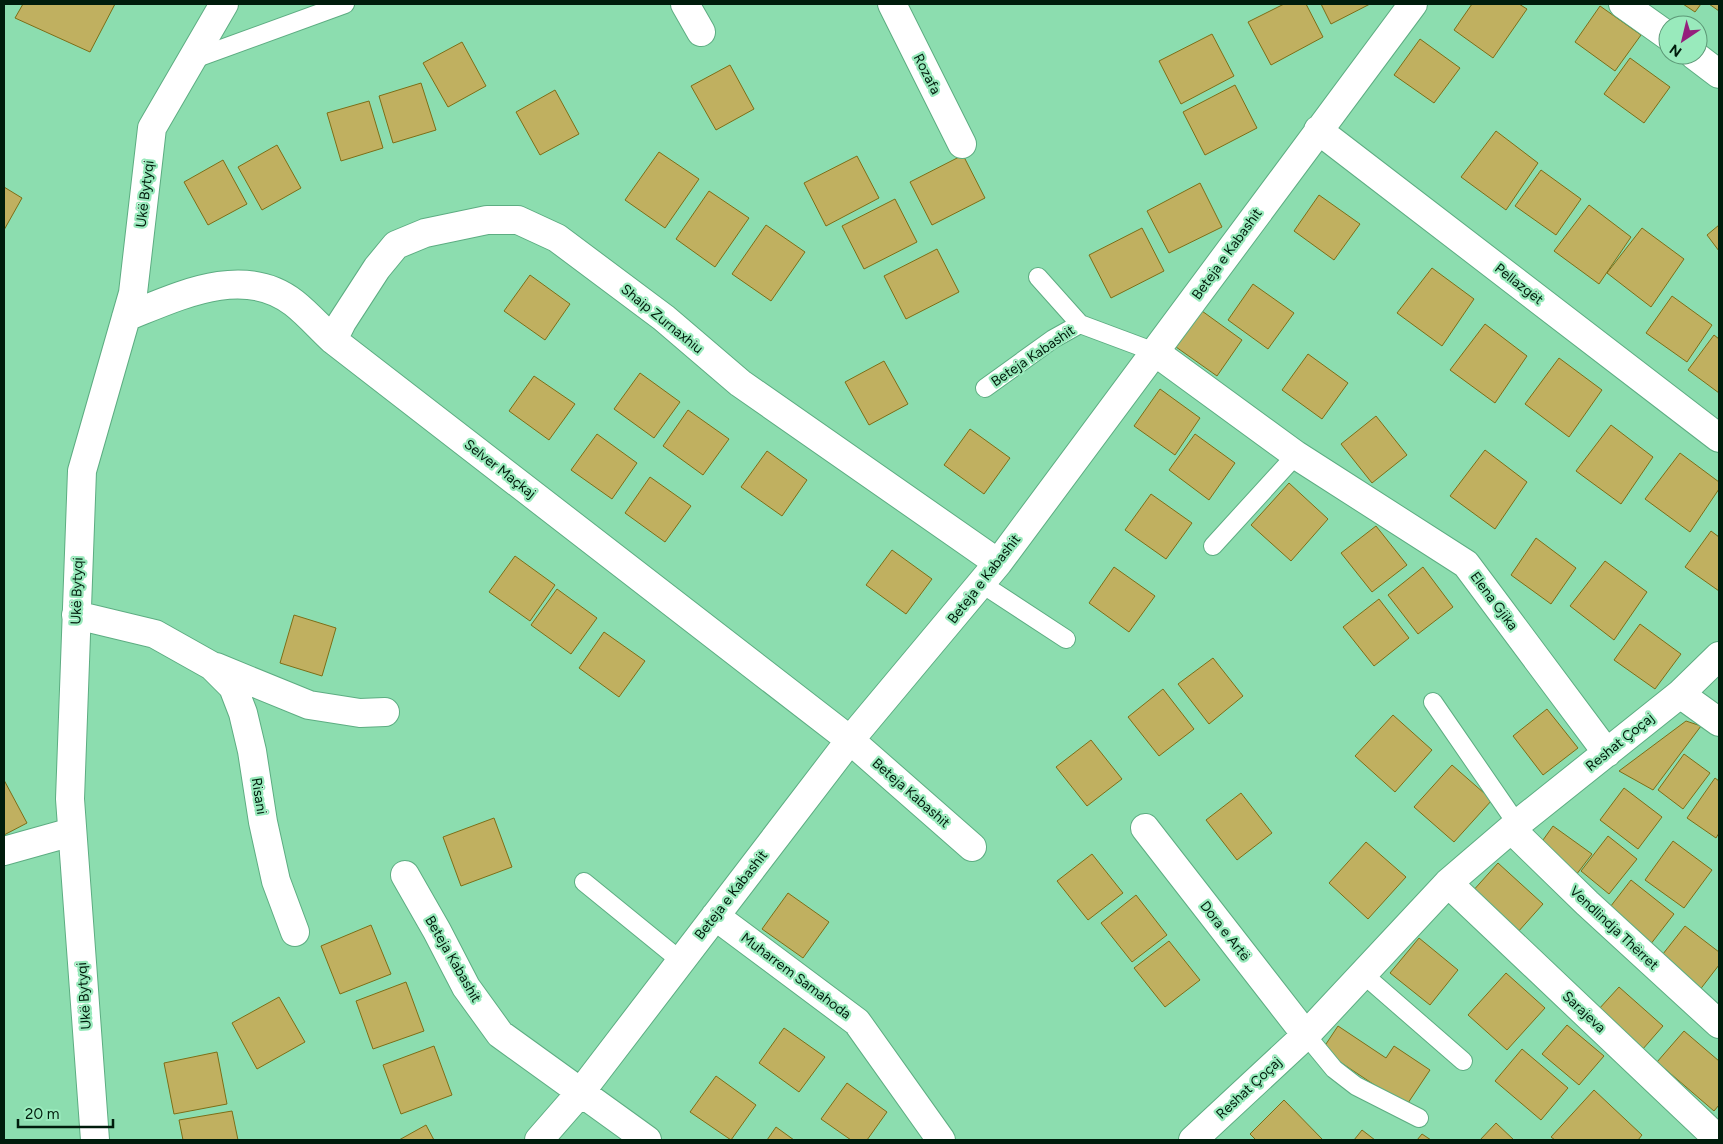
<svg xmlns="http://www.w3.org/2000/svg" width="1723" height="1144" font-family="Figtree,sans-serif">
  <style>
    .building { fill: #c0b060; stroke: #7d6e17 }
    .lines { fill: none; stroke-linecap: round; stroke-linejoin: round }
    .lane-casing { stroke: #5dad82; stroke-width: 20 }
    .street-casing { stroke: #5dad82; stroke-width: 30 }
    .lane { stroke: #fff; stroke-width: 18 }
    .street { stroke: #fff; stroke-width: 28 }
    .labels { text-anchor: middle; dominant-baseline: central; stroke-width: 4.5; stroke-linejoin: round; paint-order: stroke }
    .street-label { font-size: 14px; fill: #001c0c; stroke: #99eabc }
  </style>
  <rect width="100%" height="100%" fill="#8cddaf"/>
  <path class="building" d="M23,4H115L90,52L15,18Z
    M1284,4H1306L1323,37L1271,65L1248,22Z
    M1321,4H1370L1331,24Z
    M1472,4H1519L1527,9L1493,58L1454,30Z
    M1683,4H1701L1695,12Z
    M1709,4H1719V11Z
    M1600,6L1641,35L1615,71L1575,42Z
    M1212,34L1234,76L1181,104L1159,61Z
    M1420,39L1460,68L1434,103L1394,75Z
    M462,42L486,86L448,107L423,63Z
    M1630,58L1670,87L1644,123L1604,94Z
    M730,65L754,109L716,130L691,86Z
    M421,83L436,130L393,143L379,96Z
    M1235,85L1257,128L1205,155L1183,112Z
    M555,90L579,134L540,155L516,112Z
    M369,101L383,148L341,161L327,113Z
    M1496,131L1538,163L1506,210L1461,177Z
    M277,145L301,188L262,210L238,167Z
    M659,152L699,179L665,228L625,200Z
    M963,155L985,198L932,225L910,182Z
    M857,156L879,198L826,226L804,183Z
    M223,160L247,204L208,225L184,182Z
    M1541,170L1581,199L1556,235L1515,206Z
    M1200,183L1222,227L1169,253L1147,211Z
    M4,187L22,198L4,230Z
    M709,191L749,218L715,267L676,239Z
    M1319,195L1360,224L1334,260L1294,231Z
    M895,199L917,242L864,269L842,226Z
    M1589,205L1631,237L1599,284L1554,251Z
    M766,225L805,252L771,301L732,274Z
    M1719,225V251L1707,235Z
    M1142,228L1164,271L1111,298L1089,255Z
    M1642,228L1684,259L1651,307L1607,273Z
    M937,249L959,292L906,319L884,276Z
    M1432,268L1474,299L1442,346L1397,313Z
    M530,275L570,304L545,340L504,311Z
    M1253,284L1294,313L1268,349L1228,320Z
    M1672,296L1712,325L1687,362L1646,333Z
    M1202,311L1242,340L1217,376L1176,347Z
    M1485,324L1527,356L1495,403L1450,370Z
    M1714,335L1719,339V393L1688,370Z
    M1308,354L1348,383L1322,419L1282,390Z
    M1559,358L1602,390L1569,437L1525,404Z
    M884,361L908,404L869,425L845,382Z
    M640,373L680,402L654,438L614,409Z
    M534,376L575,404L549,440L509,411Z
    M1160,389L1200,418L1175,455L1134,426Z
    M688,410L729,439L703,475L663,446Z
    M1376,416L1407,455L1372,483L1341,444Z
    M1611,425L1653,457L1621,504L1576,471Z
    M970,429L1010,458L984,494L944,465Z
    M597,434L637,463L612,499L571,470Z
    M1195,434L1235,463L1209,500L1169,470Z
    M1485,450L1527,482L1495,529L1450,496Z
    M767,451L807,480L782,516L741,487Z
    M1680,453L1719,482V489L1690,532L1645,499Z
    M650,477L691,506L665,542L625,513Z
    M1289,483L1328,519L1291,561L1251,525Z
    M1151,494L1192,523L1166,559L1125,530Z
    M1376,526L1407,565L1372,592L1341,553Z
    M1711,531L1719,537V591L1685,567Z
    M1536,538L1576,568L1551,604L1511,575Z
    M892,550L932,579L906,614L866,585Z
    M515,556L555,585L530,621L489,592Z
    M1605,561L1647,592L1614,640L1570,606Z
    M1114,567L1155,596L1129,632L1089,603Z
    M1423,567L1453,607L1418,634L1388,595Z
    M557,589L597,618L571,654L531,625Z
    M1379,599L1409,638L1374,666L1343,627Z
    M294,615L336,628L322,676L280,663Z
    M1640,624L1681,654L1655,689L1614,660Z
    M604,632L645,661L619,697L579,668Z
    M1213,658L1243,696L1209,724L1178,684Z
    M1163,689L1194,729L1159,756L1128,717Z
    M1547,709L1578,748L1543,775L1513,736Z
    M1393,715L1432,750L1395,792L1355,756Z
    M1686,721L1701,726L1653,790L1619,771Z
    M1091,740L1122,779L1087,806L1056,767Z
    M1684,754L1710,773L1683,809L1658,790Z
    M1452,765L1492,800L1454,842L1414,807Z
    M1715,778L1719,781V833L1716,838L1687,818Z
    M4,780L27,823L4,835Z
    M1624,788L1662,817L1638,849L1600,820Z
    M1241,793L1272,833L1237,860L1206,820Z
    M494,818L512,867L461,886L443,837Z
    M1553,826L1592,854L1576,875L1538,847Z
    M1608,836L1637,859L1609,894L1581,871Z
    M1673,841L1712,870L1684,908L1645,880Z
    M1366,842L1406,877L1368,919L1329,883Z
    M1092,854L1123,893L1088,920L1057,881Z
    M1498,863L1543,904L1517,933L1471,893Z
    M1631,880L1674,914L1650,945L1607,911Z
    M788,893L829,922L803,958L762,929Z
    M1136,895L1167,935L1132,962L1101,923Z
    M371,925L391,974L340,994L321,946Z
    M1685,926L1719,952V965L1699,991L1659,959Z
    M1419,938L1458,970L1430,1005L1390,973Z
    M1169,941L1200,980L1165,1007L1134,968Z
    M1506,973L1545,1008L1507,1050L1468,1015Z
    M406,982L424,1031L373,1049L356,1001Z
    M1619,987L1663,1026L1642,1050L1598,1010Z
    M279,997L305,1042L257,1069L232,1023Z
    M1567,1025L1604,1056L1579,1085L1542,1054Z
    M1338,1026L1386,1058L1394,1046L1430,1070L1406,1106L1322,1050Z
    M784,1028L825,1057L799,1092L759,1063Z
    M1684,1031L1719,1061V1105L1714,1111L1657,1062Z
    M434,1046L452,1095L401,1114L383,1065Z
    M1522,1049L1568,1088L1541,1120L1495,1081Z
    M217,1052L227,1104L174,1114L164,1063Z
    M716,1076L756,1105L731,1140L690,1112Z
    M847,1083L887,1112L867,1140H851L821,1119Z
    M1594,1090L1642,1135L1638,1140H1555L1551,1137Z
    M1284,1100L1323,1140H1256L1250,1134Z
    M232,1111L238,1140H183L179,1120Z
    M1496,1123L1514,1140H1480Z
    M426,1125L434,1140H399Z
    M776,1127L794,1140H767Z
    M1362,1130L1375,1140H1354Z
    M1422,1134L1431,1140H1417Z"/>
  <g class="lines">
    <g class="lane-casing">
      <path id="lane" d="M191,60L345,4
        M1038,277L1080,324
        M985,388L1053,339L1080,324L1155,352
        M1213,546L1296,455
        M982,584L1066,639
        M1433,702L1517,824
        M584,882L681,961
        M1363,974L1463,1061
        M1306,1035L1334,1069L1356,1086L1419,1118"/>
    </g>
    <g class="street-casing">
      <path id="street" d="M685,4L701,32
        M892,4L962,144
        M1623,4L1668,36
        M1694,55L1719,74
        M1318,130L1719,438
        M126,317C177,297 243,263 294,303C308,314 320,328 333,340L850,740L972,847
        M333,340L342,322L377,268L396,245L425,233L487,220H518L557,238L664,318L740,383L998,563
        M1155,352L1296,455L1466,564L1607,753
        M76,615L155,634L212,666L233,687L243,713L252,751L263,822L276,881L295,932
        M216,667L309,705L360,713L385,712
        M1680,694L1719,722
        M1145,828L1306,1035
        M1511,829L1587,903L1719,1024
        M4,851L72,832
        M405,875L437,931L466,987L500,1034L647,1140
        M1448,883L1719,1140
        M715,916L857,1022L941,1140
        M95,1140L70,799L82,471L133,293L152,128L224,4
        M539,1140L580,1093L850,740L998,563L1413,4
        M1193,1140L1306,1035L1448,883L1511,829L1680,694L1719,656"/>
    </g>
    <use href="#lane" class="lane"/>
    <use href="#street" class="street"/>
  </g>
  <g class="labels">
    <g class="street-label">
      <text transform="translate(927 74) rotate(63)">Rozafa</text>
      <text transform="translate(145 194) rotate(-83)">Ukë Bytyqi</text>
      <text transform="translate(1227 254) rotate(-54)">Beteja e Kabashit</text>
      <text transform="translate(1519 284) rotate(38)">Pellazgët</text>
      <text transform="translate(662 319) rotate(39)">Shaip Zurnaxhiu</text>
      <text transform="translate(1033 356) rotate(-34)">Beteja Kabashit</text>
      <text transform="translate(500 469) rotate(38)">Selver Maçkaj</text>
      <text transform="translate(984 579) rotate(-52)">Beteja e Kabashit</text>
      <text transform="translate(77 591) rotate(-88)">Ukë Bytyqi</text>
      <text transform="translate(1494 601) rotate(53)">Elena Gjika</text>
      <text transform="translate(1620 742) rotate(-39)">Reshat Çoçaj</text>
      <text transform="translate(911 793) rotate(41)">Beteja Kabashit</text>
      <text transform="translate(259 796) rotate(81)">Risani</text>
      <text transform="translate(731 895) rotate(-52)">Beteja e Kabashit</text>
      <text transform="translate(1614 928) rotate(43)">Vendlindja Thërret</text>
      <text transform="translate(1225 931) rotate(52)">Dora e Artë</text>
      <text transform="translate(453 959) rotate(60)">Beteja Kabashit</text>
      <text transform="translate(796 976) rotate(37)">Muharrem Samahoda</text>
      <text transform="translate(84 996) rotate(-94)">Ukë Bytyqi</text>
      <text transform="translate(1584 1012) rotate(43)">Sarajeva</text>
      <text transform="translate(1249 1088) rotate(-43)">Reshat Çoçaj</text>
    </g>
  </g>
  <rect width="1723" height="1144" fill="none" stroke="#001c0c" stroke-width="10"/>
  <g transform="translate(1683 40) rotate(215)"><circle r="24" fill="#99eabc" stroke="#5c9876"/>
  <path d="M0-4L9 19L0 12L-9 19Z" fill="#951f7c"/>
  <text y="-8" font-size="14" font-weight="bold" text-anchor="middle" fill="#001c0c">N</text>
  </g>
  <path d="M18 1119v8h95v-8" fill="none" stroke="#001c0c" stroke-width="2.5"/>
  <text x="25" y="1119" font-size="15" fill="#001c0c" stroke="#99eabc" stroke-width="4" paint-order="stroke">20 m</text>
</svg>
